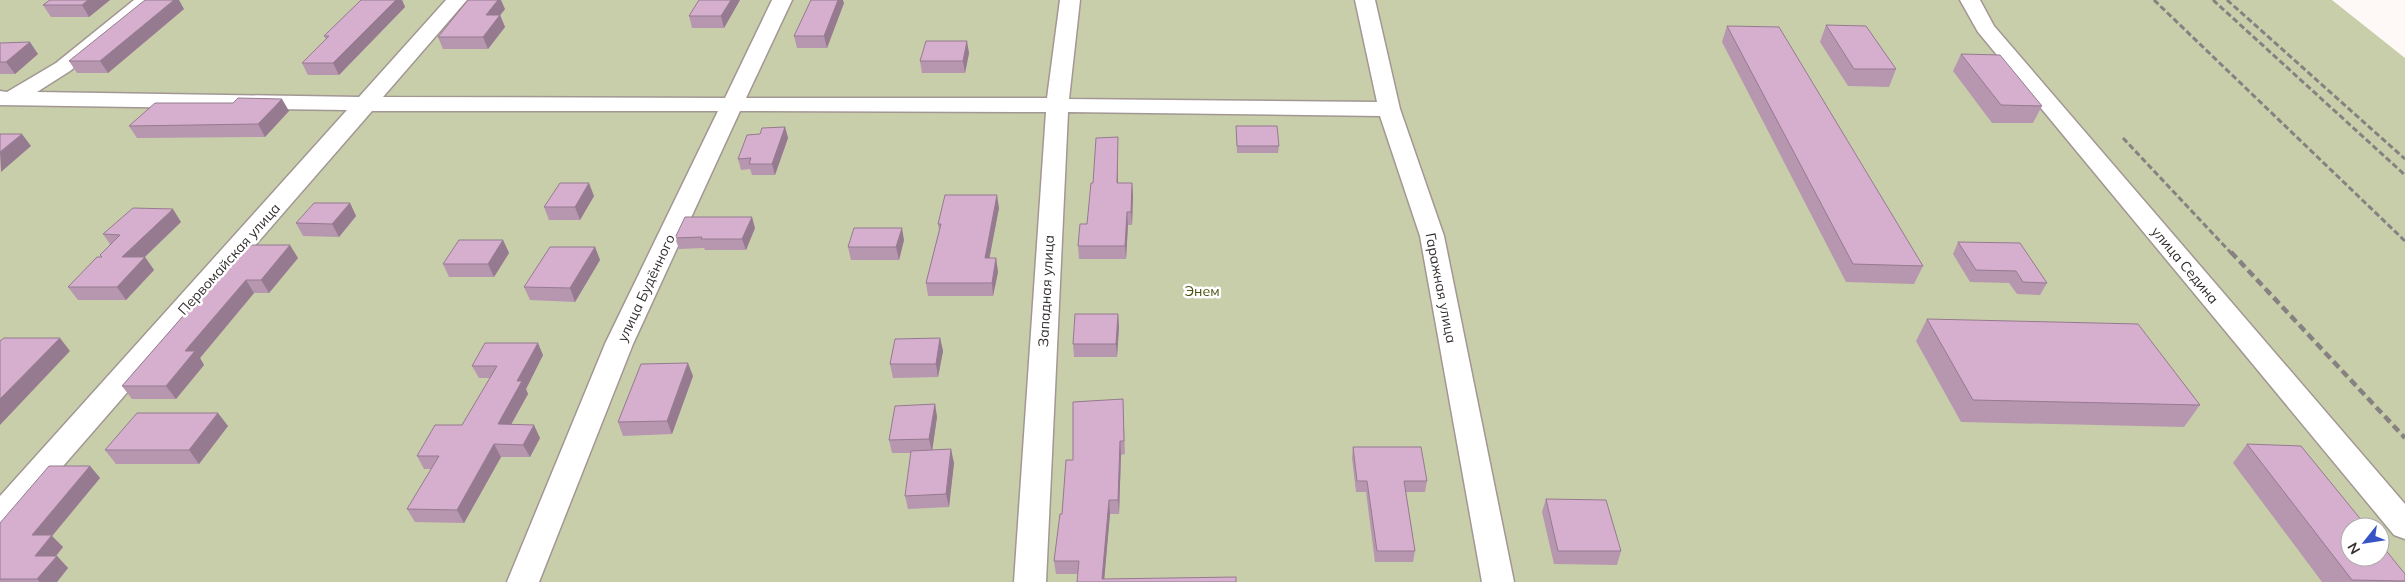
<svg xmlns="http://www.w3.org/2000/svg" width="2405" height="582" font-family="Mulish,sans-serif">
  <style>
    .green { fill: #c8ceaa; fill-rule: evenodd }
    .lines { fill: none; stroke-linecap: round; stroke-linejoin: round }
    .street-casing { stroke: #a29793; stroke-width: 3 }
    .street { fill: #fff; fill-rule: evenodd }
    .rail-far1 { stroke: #878281; stroke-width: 3; stroke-dasharray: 6 3; stroke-linecap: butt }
    .rail { stroke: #878281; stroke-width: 4.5; stroke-dasharray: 8 4.5; stroke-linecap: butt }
    .wall { fill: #b796b0 }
    .shaded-wall { fill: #957a90 }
    .building { fill: #d5afcd; stroke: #957a90 }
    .labels { text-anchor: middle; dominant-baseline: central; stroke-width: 5; stroke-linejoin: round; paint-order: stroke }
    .street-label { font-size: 14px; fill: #342f2e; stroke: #fff }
    .park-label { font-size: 14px; fill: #4c530d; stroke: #fff }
  </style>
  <rect width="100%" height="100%" fill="#fef9f7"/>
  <path class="green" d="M0,0H2332L2405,58V582H0ZM2350,527H2380V557H2350Z"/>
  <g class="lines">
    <g class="street-casing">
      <path id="street" d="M134,0H156L70,71L37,92L359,97L446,0H467L383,97L725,98L772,0H792L746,98H1047L1060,0H1080L1069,99L1377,102L1355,0H1375L1400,109L1444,236L1514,582H1482L1420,236L1380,116L1068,112L1046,582H1014L1046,112L740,111L633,344L539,582H507L605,344L718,111H372L11,526L0,529V496L347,110L0,105V91L7,92L56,63Z
        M1960,0H1980L1994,26L2405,504V539L2394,535L1978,32Z"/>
    </g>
    <use href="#street" class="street"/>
    <path class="rail-far1" d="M2154,0L2405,241
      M2213,0L2405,175
      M2227,0L2405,159
      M2123,138L2232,254"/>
    <path class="rail" d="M2231,252L2405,438"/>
  </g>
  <path class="wall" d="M50,0H110L89,17H51L43,5Z
    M361,0H402L405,7L339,75H308L302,63L326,39L324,36Z
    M740,0L724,28H692L689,16Z
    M844,3L827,48H797L794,36Z
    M184,9L108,73H77L69,61Z
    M505,9L500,15L505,27L488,49H443L438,37Z
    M1826,25L1896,69L1889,87L1848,86L1820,42Z
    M1727,26L1923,266L1914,284L1846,282L1722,42Z
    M0,43L38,54L15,74H0Z
    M969,53L965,73H922L920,61Z
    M1961,54L2042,106L2033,123H1992L1953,71Z
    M289,111L265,137L137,138L129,126Z
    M1236,126L1279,146L1278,153H1237Z
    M785,127L788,138L775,175H752L750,169L741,170L738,159L760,134Z
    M1118,137V183H1132L1133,196L1132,225H1128L1126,259H1079L1078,246L1087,224L1093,183Z
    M594,196L580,220H549L544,207Z
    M350,203L356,216L339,237L303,236L296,223Z
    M999,208L989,258H996L998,272L993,296H928L926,283L939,230L938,224Z
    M181,222L145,257L154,270L126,300H78L68,287L101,257L110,244L103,234Z
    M755,228L746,250H705L704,248L679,249L675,238Z
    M503,240L509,253L494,277H449L443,264Z
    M904,240L899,260H851L848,247Z
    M1958,242L2047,283L2040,295L2017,294L2009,283L1970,282L1953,254Z
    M245,245L298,258L269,293H254L200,358L204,365L176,399H132L122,386Z
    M595,247L600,260L575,302L530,300L524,287Z
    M1118,314L1119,327L1117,357H1074L1073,344Z
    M1927,319L2200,405L2184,427L1961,422L1916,341Z
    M940,338L943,351L938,377L893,378L890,364Z
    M543,355L526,389L528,394L511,425L540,438L530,457H501L464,523L415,522L407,509L432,469H424L417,456L462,425L490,378H479L472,366Z
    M693,376L672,434L623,436L618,422Z
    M1123,399L1125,454L1121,455L1119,514H1110L1104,579L1077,582L1078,574H1056L1054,561L1062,514L1073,460Z
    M935,404L937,417L932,450L954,463L949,507L908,509L905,496L911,453H892L889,440Z
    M228,426L199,464H116L105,450Z
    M2247,444L2405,574V582H2322L2233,463Z
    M1353,447L1427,481L1425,492H1406L1415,551L1413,562H1375L1366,492H1356L1352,458Z
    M90,466L100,478L52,536L63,547L56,556H57L68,568L57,582H0V523Z
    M1546,499L1621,551L1617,565L1554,564L1542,512Z"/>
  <path class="shaded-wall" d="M88,0H110L89,17L82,5Z
    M174,0H179L184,9L108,73L100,61Z
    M396,0H402L405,7L339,75L333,63Z
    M498,0H501L505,9L491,27L486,15Z
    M731,0H740L724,28L721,16Z
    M838,0H843L844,3L827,48L824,36Z
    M500,15L505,27L488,49L483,37Z
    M967,41L969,53L965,73L963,61Z
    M30,42L38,54L15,74L6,62Z
    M282,99L289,111L265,137L258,124Z
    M785,127L788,138L775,175L772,164Z
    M22,134L31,146L1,172L0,152Z
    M1118,137V196L1117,183Z
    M589,183L594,196L580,220L575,207Z
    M1132,183L1133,196L1132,225L1131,212Z
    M997,195L999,208L987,271L985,258Z
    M350,203L356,216L339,237L332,224Z
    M173,209L181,222L131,270L122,257Z
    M1127,212L1128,225L1126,259L1125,246Z
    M752,217L755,228L746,250L742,239Z
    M902,228L904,240L899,260L896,247Z
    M503,240L509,253L494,277L488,264Z
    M290,245L298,258L269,293L261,280Z
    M595,247L600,260L575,302L570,288Z
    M145,257L154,270L126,300L117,287Z
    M996,258L998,272L993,296L992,283Z
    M246,280L254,293L200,358L204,365L176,399L166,386L185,351Z
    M1118,314L1119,327L1117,357L1116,344Z
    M60,338L70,351L0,425V399Z
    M940,338L943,351L938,377L936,364Z
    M538,343L543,355L526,389L528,394L504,437L498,424L517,381Z
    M688,363L693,376L672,434L667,421Z
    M935,404L937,417L932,452L929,439Z
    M218,413L228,426L199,464L189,450Z
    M534,425L540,438L530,457L523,445Z
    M1120,441L1121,455L1119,514L1118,500Z
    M494,444L501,457L464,523L457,510Z
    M951,449L954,463L949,507L946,494Z
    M90,466L100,478L52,536L63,547L46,568L35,556L32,535Z
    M1109,500L1110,514L1104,582L1102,579Z
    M57,556L68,568L57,582H40L37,579Z"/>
  <path class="building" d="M50,0H88L82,5H43Z
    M145,0H174L100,61H69Z
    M361,0H396L333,63H302L329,36H324Z
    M468,0H498L486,15H500L483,37H438Z
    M699,0H731L721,16H689Z
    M811,0H838L824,36H794Z
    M1826,25L1866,26L1896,69H1854Z
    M1727,26L1779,27L1923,266L1853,264Z
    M926,41H967L963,61H920Z
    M30,42L6,62H0V43Z
    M1961,54L2000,55L2042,106L2001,105Z
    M238,98L282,99L258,124L129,126L155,103H233Z
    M1236,126H1277L1279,146H1237Z
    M785,127L772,164H749L751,158L738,159L747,135L760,134L762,128Z
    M0,134H22L0,152Z
    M1118,137L1117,183H1132L1131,212H1127L1125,246H1078L1080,224H1087L1091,183H1093L1096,138Z
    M560,183H589L575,207H544Z
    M945,195H997L985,258H996L992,283H926L941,224H938Z
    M314,203H350L332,224L296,223Z
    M133,208L173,209L122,257H145L117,287H68L97,257H102L100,255L120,235L103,234Z
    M685,217H752L742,239H701L702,237L675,238Z
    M854,228H902L896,247H848Z
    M459,240H503L488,264H443Z
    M1958,242L2020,243L2047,283L2023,282L2016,271L1976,270Z
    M245,245H290L261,280H246L185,351H195L166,386H122Z
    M550,247H595L570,288L524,287Z
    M1075,314H1118L1116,344H1073Z
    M1927,319L2138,324L2200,405L1973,400Z
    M4,338H60L0,399V341Z
    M940,338L936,364H890L895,339Z
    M485,343H538L517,381H522L498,424L534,425L523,445L494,444L457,510L407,509L439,456H417L435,425H462L497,366H472Z
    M688,363L667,421L618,422L641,364Z
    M1123,399L1124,441H1120L1118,500H1109L1102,579L1236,577V582H1077L1079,561H1054L1060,514H1062L1066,460H1073V402Z
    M935,404L929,439L889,440L895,406Z
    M137,413H218L189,450H105Z
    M2247,444L2301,446L2367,527H2350V557H2380V543L2405,574V581L2352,580Z
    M1353,447H1421L1427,481H1404L1415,551H1377L1367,481H1357Z
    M951,449L946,494L905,496L911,451Z
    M49,466H90L32,535H52L35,556H57L37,579H0V523Z
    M1546,499L1606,500L1621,551H1558Z"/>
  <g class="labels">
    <g class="street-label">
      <text transform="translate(229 259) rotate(-48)">Первомайская улица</text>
      <text transform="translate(2185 265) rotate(50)">улица Седина</text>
      <text transform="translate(646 288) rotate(-65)">улица Будённого</text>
      <text transform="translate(1441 288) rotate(79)">Гаражная улица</text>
      <text transform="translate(1046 291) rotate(-87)">Западная улица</text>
    </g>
    <g class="park-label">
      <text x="1202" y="291">Энем</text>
    </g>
  </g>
  <g transform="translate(2365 542) rotate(240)"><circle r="24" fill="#ffffff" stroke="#aeacab"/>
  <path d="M0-4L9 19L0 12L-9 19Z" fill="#3853c5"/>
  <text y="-8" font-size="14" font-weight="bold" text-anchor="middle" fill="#342f2e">N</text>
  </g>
</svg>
